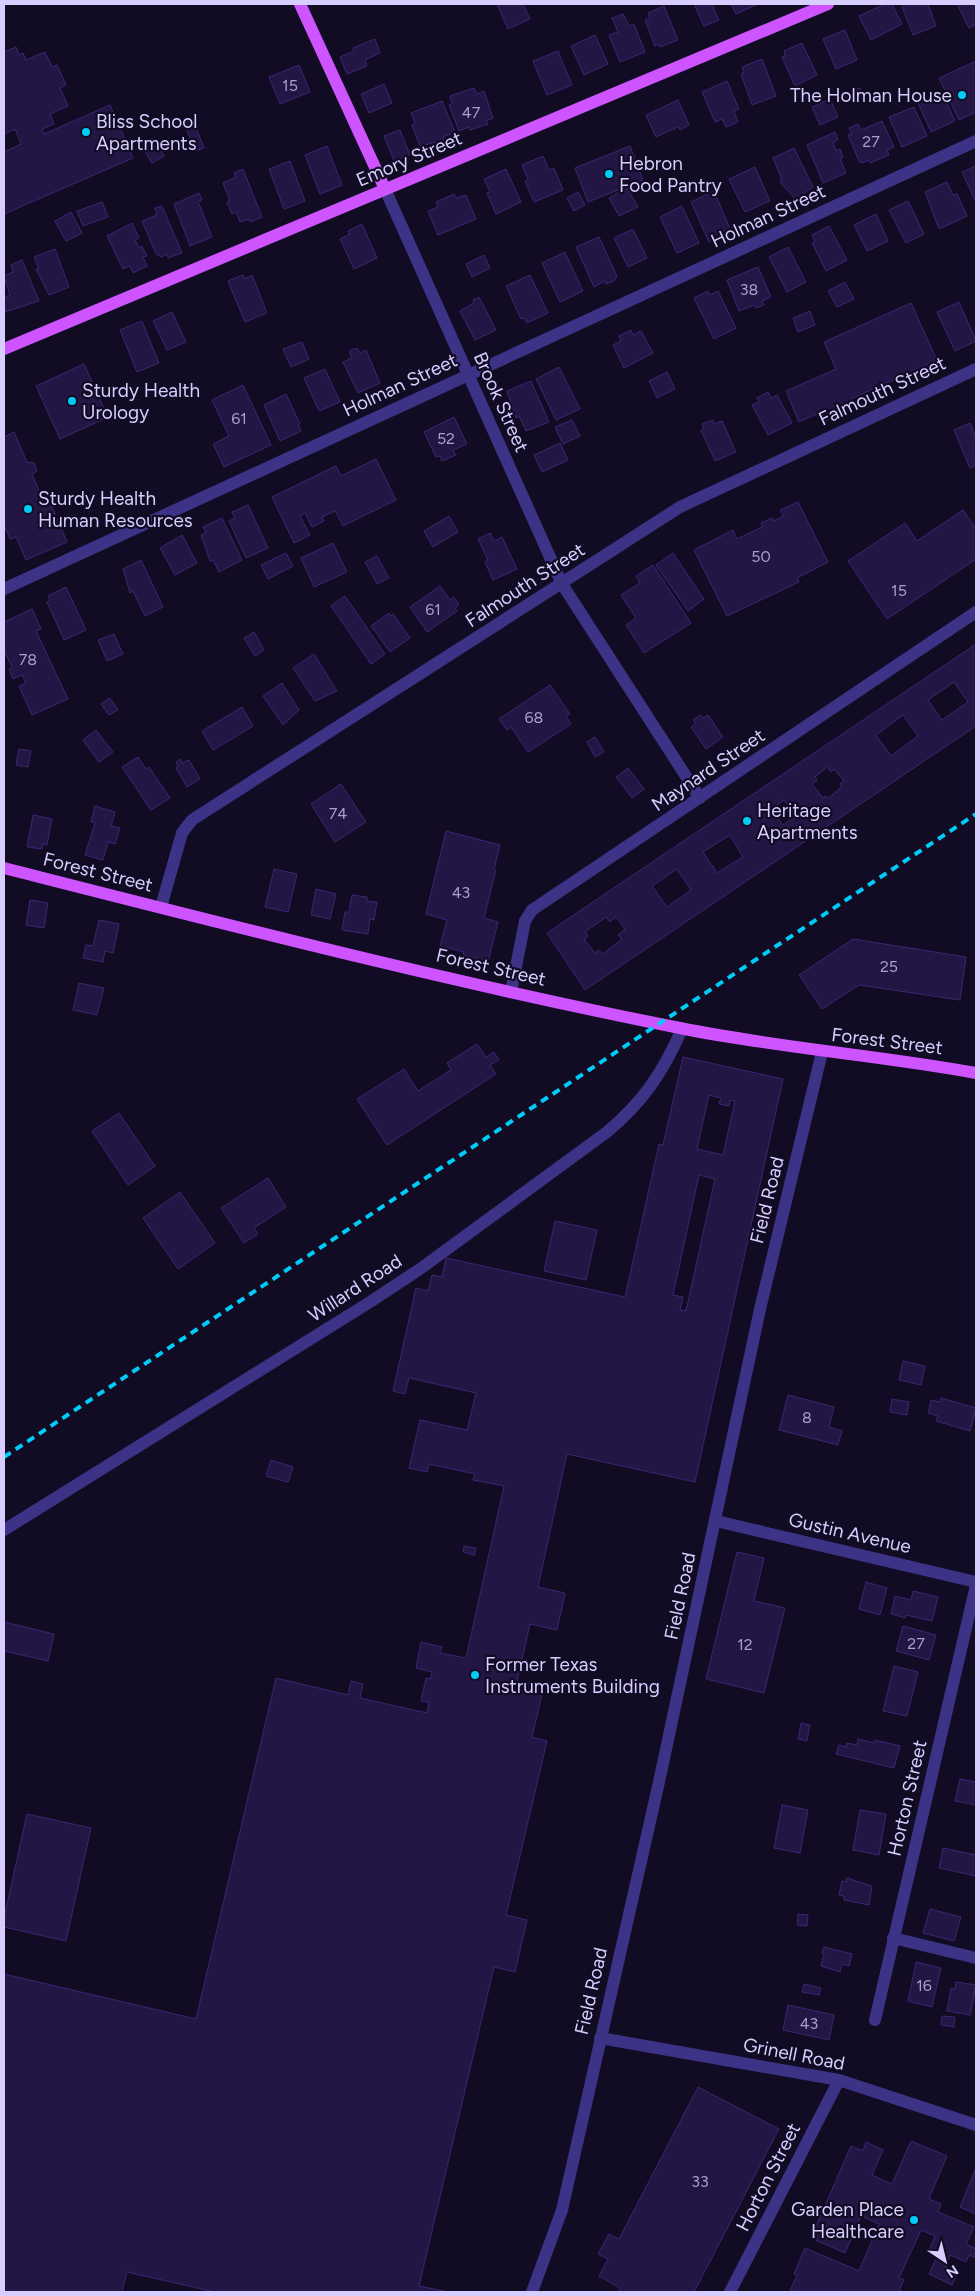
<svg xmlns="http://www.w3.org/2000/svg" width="980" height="2296" font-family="Figtree,sans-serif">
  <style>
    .building { fill: #231645; stroke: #3b2673; fill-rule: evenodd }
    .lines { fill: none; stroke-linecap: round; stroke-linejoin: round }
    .minor { stroke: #3c3386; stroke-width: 12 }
    .major { stroke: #cd54ff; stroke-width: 12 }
    .rail { stroke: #00ccf8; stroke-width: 4; stroke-dasharray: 8 6; stroke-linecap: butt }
    .poi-dot { fill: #00ccf8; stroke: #110c23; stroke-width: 2 }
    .labels { text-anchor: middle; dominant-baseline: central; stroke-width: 4.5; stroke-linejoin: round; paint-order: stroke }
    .number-label { font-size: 16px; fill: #aa9fd0 }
    .poi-label { font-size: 19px; fill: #d7cdff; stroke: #110c23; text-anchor: start }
    .street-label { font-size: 19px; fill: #d7cdff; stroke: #110c23 }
  </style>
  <rect width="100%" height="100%" fill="#110c23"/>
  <path class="building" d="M497,4H523L530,19L508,29Z
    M694,4H714L713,8L719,20L704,26Z
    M731,4H758L736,14Z
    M885,4H892L902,24L871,40L859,16Z
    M901,4H928L936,26L913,35Z
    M957,4H976V24L969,28Z
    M664,6L678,40L660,47L659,44L655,46L645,20L650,18L648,13Z
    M623,14L629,26L634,24L645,52L620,62L609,35L618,32L612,18Z
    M845,30L857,60L836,69L823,39Z
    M595,35L608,64L584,75L571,46Z
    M375,39L380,53L365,60L367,66L347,74L340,57L354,51L353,48Z
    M802,43L817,75L795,86L782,57L785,56L784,51Z
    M16,47L19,55L23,53L26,60L45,52L52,67L57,65L66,85L60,88L68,106L50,114L54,124L42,129L44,134L110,105L133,158L4,214V152L21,144L15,129L4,134V52Z
    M558,51L572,85L547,95L533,61Z
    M762,59L776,96L752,105L741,74L744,72L742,67Z
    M976,61V112L959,120L939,78Z
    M299,65L310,92L280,104L269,77Z
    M727,81L739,109L734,111L738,122L726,127L722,119L715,122L702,92Z
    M384,84L392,103L369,113L361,94Z
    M474,88L477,94L484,91L493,118L486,121L488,124L470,130L469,127L459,131L449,105L452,104L450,96Z
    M860,88L863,97L846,103L843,95Z
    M942,92L955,121L931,132L918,103Z
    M830,99L838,117L820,125L812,107Z
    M678,100L689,125L680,130L678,127L656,137L646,115Z
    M442,101L455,132L443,137L445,140L420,146L412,125L415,123L411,113Z
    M914,107L927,136L902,147L889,117Z
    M193,120L204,148L195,151L184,123Z
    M882,121L894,147L887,150L889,155L870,163L869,160L862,163L859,161L848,135L852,134L849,128L858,124L861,130Z
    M400,130L410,155L394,161L384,136Z
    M835,132L838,140L833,142L836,151L840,149L843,158L840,159L846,173L823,183L807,145Z
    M154,138L164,156L152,163L141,145Z
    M327,146L342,185L320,194L305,155Z
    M630,146L643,180L588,202L575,168Z
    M794,148L813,187L795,199L781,183V177L773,158Z
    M543,156L549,170L554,168L563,190L534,202L525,181L528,179L522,165Z
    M290,161L305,201L284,209L269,169Z
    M976,166V200H975L962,172Z
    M755,167L770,201L745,212L729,179Z
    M243,169L262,217L250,222L249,219L240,222L236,212L232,214L227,202L230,201L223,183L236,177L234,173Z
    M506,169L521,202L496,214L487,193L490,192L484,179Z
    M947,182L953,195L957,194L967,216L939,229L925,192Z
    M627,188L638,207L619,216L609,198Z
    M714,191L730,229L722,232L724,235L709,242L691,202Z
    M578,192L585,205L574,211L567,198Z
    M199,193L202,200L198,201L212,237L190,246L174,204Z
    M454,194L456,198L466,195L476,219L438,235L428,211L438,207L436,202Z
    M908,201L924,234L906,243L889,210Z
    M102,202L108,217L83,226L77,211Z
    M162,206L182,253L168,258L167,254L161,257L156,254L142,221L157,215L155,208Z
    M682,206L699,243L677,253L660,217Z
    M71,212L82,233L66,241L55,221Z
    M876,214L888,241L867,251L854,225Z
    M132,223L139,238L135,240L139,248L142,246L147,256L143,257L147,266L133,273L130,266L123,269L107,236Z
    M362,224L377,258L354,269L340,239L350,234L348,231Z
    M829,226L847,260L826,271L812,243L815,242L812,235Z
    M633,229L647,258L628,267L614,238Z
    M599,237L617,276L614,281L606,284L605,281L594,287L576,247Z
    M788,247L806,282L787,292L769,257Z
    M55,249L69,287L49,295L36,269H39L34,257Z
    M565,252L583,291L560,302L542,263Z
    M484,255L490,268L472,277L466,264Z
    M22,260L39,301L5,312L4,298L10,295L4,276L13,272L11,265Z
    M758,267L771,297L762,301L764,305L756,308L755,305L739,311L727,280Z
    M243,275L244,279L252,275L267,313L245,322L228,281Z
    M530,275L548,313L527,323L524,318L521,319L506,286Z
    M845,282L854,299L837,307L828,291Z
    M708,291L710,295L718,291L736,328L714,339L694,298Z
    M479,297L496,330L475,340L460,311L474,303L473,300Z
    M959,302L976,341L955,351L937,312Z
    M911,303L937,360L851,399L855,407L825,421L821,412L799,422L786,391L836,369L824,342Z
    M810,311L815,325L798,332L793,318Z
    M172,312L186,342L167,350L153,321Z
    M142,321L159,363L137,372L120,330Z
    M631,330L633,335L641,331L653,353L624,368L613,345L621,341L619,336Z
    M302,342L309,359L291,367L283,349Z
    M357,348L360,353L366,350L380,383L358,393L343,362L352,358L349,351Z
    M84,364L108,417L60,439L36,386Z
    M559,367L580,409L556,420L536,379Z
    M325,369L340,402L319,411L304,378Z
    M667,372L675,389L657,398L649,381Z
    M531,381L549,422L526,431L519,416L516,418L507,391Z
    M243,385L271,445L224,467L213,444L229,436L212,400Z
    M768,392L771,398L777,395L792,423L768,435L752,405L759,402L757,398Z
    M286,394L300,424L298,425L301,431L280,441L264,405Z
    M454,417L467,444L453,450L456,455L442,461L440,456L436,457L424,432Z
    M572,420L580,436L563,444L555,427Z
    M713,420L714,424L722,421L736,452L715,461L701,430L704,429L702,424Z
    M970,423L976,438V465L970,468L954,430Z
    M14,432L27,462L34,463L37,471L32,474L40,493L45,491L67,542L26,560L16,537L10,539L4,525V437Z
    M560,443L568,460L542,472L534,455Z
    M376,459L396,500L343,526L335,511L322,517L324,521L312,527L305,513L300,516L310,535L294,543L272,497L336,466L341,476Z
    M798,502L828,562L797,578L799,582L727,616L694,550L733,530L737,539L762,527L761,523L772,518L773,521L784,516L780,510Z
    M248,505L268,548L246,558L229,521L235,518L232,512Z
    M963,510L976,529V559L887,619L848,561L905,523L917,541Z
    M449,516L458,532L433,547L424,531Z
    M222,518L242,560L219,572L213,560L210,561L201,535L206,533L203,527Z
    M490,533L494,541L502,537L517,569L493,580L485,562L488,560L478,539Z
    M182,535L197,563L175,575L160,548Z
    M333,543L347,572L314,587L301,558Z
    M286,553L293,566L268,579L261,565Z
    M673,553L704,599L688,611L656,565Z
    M377,556L389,578L377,584L365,562Z
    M141,560L163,607L145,616L133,591L130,593L123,569Z
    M653,565L691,623L644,653L626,625L636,618L621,595L640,583L636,576Z
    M440,586L450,600L454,597L459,605L455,608L457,611L427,632L410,607Z
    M66,587L86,630L64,640L47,602L50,600L48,596Z
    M345,596L385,654L371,664L331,606Z
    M32,609L41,629L36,631L68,699L32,715L19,686L26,683L22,675L13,679L9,669L12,667L4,650V622Z
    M389,613L391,616L393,614L410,638L390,652L371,626Z
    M254,632L264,650L255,656L244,638Z
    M114,634L123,654L107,661L98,640Z
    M976,644V726L585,990L547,933ZM954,682L968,702L942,720L928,700ZM903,715L918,736L891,756L876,735ZM827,767L831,772L834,769L844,781L840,784L842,787L828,798L826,796L823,798L812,784L817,780L815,777ZM784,800L796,816L783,825L771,809ZM730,835L743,857L717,873L703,852ZM677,869L691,890L667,907L652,886ZM606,917L610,922L616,917L625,929L618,935L622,939L603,954L599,950L595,953L584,939L588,936L585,932Z
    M314,654L337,691L315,701L293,668Z
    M282,683L299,710L283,725L263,696Z
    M550,685L570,714L566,716L571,724L528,752L511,727L507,730L499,719Z
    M110,698L118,710L109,715L101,704Z
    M242,707L253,726L213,750L202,731Z
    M701,715L703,718L708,715L723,737L706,749L691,727L696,723L693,720Z
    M96,730L113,752L99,762L83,740Z
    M595,737L604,752L595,757L587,742Z
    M19,749L31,751L28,767L16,765Z
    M138,757L146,769L149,767L170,798L151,810L122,767Z
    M180,759L182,763L189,760L200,779L187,787L176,768L178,767L176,762Z
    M628,768L644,789L632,798L616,777Z
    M341,784L366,822L335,842L311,804Z
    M95,806L115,812L111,826L120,828L115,844L108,842L103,860L85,855L95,823L91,822Z
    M33,815L52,819L47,845L43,844L42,849L27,847Z
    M446,831L500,845L494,869L496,870L484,918L498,922L488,962L463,955L464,952L440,946L447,920L426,914Z
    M274,869L297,874L288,912L265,907Z
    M316,889L336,894L330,919L311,915Z
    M352,895L367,897V901L377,902L374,920L370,919L368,934L342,930L345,912H349Z
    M30,900L48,903L44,928L26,925Z
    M99,920L119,924L113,953L105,951L103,962L83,958L86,945L93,946Z
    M853,939L966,957L960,1000L859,985L822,1009L799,975Z
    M79,983L104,988L97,1015L73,1010Z
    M477,1044L486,1057L494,1052L499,1060L490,1065L496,1074L387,1145L357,1099L404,1069L418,1091L451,1070L447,1063Z
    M683,1057L783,1079L695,1482L567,1454L538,1587L565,1593L557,1630L530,1624L517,1681L544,1686L532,1737L547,1741L506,1915L527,1920L515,1972L494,1967L419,2286L449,2292H215L127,2272L122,2292H4V1974L196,2019L276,1678L348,1695L351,1681L363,1684L360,1698L427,1713L429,1702L421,1701L426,1678L431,1679L432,1672L416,1668L421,1642L442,1647L440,1653L466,1658L504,1486L473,1480L475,1474L429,1464L427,1472L409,1468L420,1420L467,1430L476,1393L409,1378L405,1394L393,1391L416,1288L428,1291L432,1275L442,1277L446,1258L625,1297L659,1144L663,1145ZM709,1095L721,1098L719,1104L729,1106L730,1100L735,1101L723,1155L697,1149ZM699,1175L715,1179L686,1311L680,1310L683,1297L673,1295Z
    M119,1113L155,1166L128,1185L92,1131Z
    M268,1178L286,1207L254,1228L258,1234L244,1243L221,1208Z
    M180,1192L215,1243L178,1269L143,1218Z
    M555,1221L597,1230L586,1280L544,1271Z
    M903,1361L925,1366L921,1385L899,1380Z
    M788,1395L834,1407L829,1427L842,1431L838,1445L779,1430Z
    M941,1398L976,1408L970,1431L936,1421L938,1416L928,1413L931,1400L940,1402Z
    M892,1399L909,1402L907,1415L890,1412Z
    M271,1460L293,1467L288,1482L266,1476Z
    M464,1546L476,1548L474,1555L463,1552Z
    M737,1552L764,1558L754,1601L785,1608L764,1693L706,1679Z
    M866,1582L887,1588L880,1615L859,1609Z
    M913,1591L938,1597L932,1621L906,1615L905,1618L891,1614L895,1596L911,1600Z
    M4,1622L54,1634L48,1661L4,1651Z
    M903,1626L936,1635L929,1660L896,1651Z
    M894,1666L918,1672L907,1716L883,1711Z
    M801,1723L810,1725L807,1741L798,1739Z
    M858,1739L874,1743L875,1740L900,1746L894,1768L836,1754L839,1745L846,1747L847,1743L857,1745Z
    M960,1779L976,1782V1805L955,1801Z
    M782,1805L808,1810L800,1853L774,1848Z
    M860,1810L886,1814L879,1855L853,1850Z
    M27,1814L91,1828L66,1941L4,1927V1918Z
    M943,1848L976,1855V1876L939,1868Z
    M847,1878L872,1886L869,1905L844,1900V1896L839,1895L842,1881L846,1882Z
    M930,1909L961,1917L954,1941L923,1933Z
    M798,1914L808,1915L807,1926L797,1925Z
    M824,1947L852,1954L849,1966L842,1964L840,1972L821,1966L824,1954L822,1953Z
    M916,1962L941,1968L932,2007L908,2001Z
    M956,1982L976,1985L970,2015L947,2011L951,1988L955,1989Z
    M804,1984L821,1988L819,1995L802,1992Z
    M788,2005L834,2015L829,2040L783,2030Z
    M942,2016L955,2017L954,2027L941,2025Z
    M698,2087L779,2129L694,2292H618L620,2288L599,2276L608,2259L598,2254L609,2234L619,2239Z
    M911,2141L947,2156L929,2199L941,2204L938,2212L974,2227L966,2244L976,2249V2258L969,2255L966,2262L950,2255L945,2266L958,2272L952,2285L929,2274L937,2257L928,2253L935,2236L921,2230L899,2278L904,2280L899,2290L904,2292L790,2291L797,2275L794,2274L805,2248L859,2271L879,2224L861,2216L845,2253L811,2238L851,2146L863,2151L866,2142L883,2150L872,2175L892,2184Z
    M976,2168V2214L960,2207Z"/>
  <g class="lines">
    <path class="minor" d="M385,189L562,584L700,798
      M4,589L976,141
      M161,907L182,833L192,820L680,507L976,369
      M511,992L525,921L532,910L976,612
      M716,1521L976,1582
      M4,1530L370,1302L420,1269L607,1132C644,1101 663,1072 682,1029
      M893,1938L976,1958
      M875,2020L976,1585
      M600,2038L839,2080L976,2125
      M532,2292L562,2210L659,1782L760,1309L822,1052
      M730,2292L839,2080"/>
    <path class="major" d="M300,4L385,189
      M4,349L828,4
      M4,868C228,925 453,983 680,1028C778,1048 878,1055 976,1073"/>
    <path class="rail" d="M4,1457L976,814"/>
  </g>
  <g class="poi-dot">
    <circle cx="962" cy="95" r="5"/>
    <circle cx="86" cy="132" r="5"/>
    <circle cx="609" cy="174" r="5"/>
    <circle cx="72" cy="401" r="5"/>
    <circle cx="28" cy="509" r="5"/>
    <circle cx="747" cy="821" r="5"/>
    <circle cx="475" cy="1675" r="5"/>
    <circle cx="914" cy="2220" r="5"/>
  </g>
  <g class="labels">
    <g class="number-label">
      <text x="290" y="85">15</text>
      <text x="471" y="112">47</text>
      <text x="871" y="141">27</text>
      <text x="749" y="289">38</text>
      <text x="239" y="418">61</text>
      <text x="446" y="438">52</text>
      <text x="761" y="556">50</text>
      <text x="899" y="590">15</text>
      <text x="433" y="609">61</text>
      <text x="28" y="659">78</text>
      <text x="534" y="717">68</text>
      <text x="338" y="813">74</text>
      <text x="461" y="892">43</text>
      <text x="889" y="966">25</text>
      <text x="807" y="1417">8</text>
      <text x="916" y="1643">27</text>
      <text x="745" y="1644">12</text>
      <text x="924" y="1985">16</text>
      <text x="809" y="2023">43</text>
      <text x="700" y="2181">33</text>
    </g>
    <g class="poi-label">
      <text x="952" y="95" text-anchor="end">The Holman House</text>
      <text x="96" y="121">Bliss School<tspan x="96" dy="22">Apartments</tspan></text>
      <text x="619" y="163">Hebron<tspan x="619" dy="22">Food Pantry</tspan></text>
      <text x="82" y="390">Sturdy Health<tspan x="82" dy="22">Urology</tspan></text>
      <text x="38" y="498">Sturdy Health<tspan x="38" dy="22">Human Resources</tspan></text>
      <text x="757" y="810">Heritage<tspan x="757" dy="22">Apartments</tspan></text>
      <text x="485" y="1664">Former Texas<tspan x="485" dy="22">Instruments Building</tspan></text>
      <text x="904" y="2209" text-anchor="end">Garden Place<tspan x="904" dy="22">Healthcare</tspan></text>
    </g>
    <g class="street-label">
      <text transform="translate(409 159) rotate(-23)">Emory Street</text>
      <text transform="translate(768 216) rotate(-25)">Holman Street</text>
      <text transform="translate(400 385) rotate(-25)">Holman Street</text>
      <text transform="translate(882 391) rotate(-25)">Falmouth Street</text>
      <text transform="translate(501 402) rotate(66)">Brook Street</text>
      <text transform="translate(525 585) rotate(-33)">Falmouth Street</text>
      <text transform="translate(708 770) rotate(-34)">Maynard Street</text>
      <text transform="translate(98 872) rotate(14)">Forest Street</text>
      <text transform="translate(491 967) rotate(13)">Forest Street</text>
      <text transform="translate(887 1041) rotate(7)">Forest Street</text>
      <text transform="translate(767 1200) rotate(-76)">Field Road</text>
      <text transform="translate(355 1288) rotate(-33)">Willard Road</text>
      <text transform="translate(850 1533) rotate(13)">Gustin Avenue</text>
      <text transform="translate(680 1596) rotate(-78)">Field Road</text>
      <text transform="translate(907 1798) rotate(-77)">Horton Street</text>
      <text transform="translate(591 1991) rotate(-77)">Field Road</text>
      <text transform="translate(794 2054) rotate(11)">Grinell Road</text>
      <text transform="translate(768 2177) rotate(-63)">Horton Street</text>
    </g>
  </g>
  <rect width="980" height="2296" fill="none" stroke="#d7cdff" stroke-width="10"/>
  <g transform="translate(945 2261) rotate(145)" stroke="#110c23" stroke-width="4" paint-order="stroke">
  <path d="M0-4L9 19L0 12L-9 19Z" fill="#d7cdff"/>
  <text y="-8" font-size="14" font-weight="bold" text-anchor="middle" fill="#d7cdff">N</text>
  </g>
</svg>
